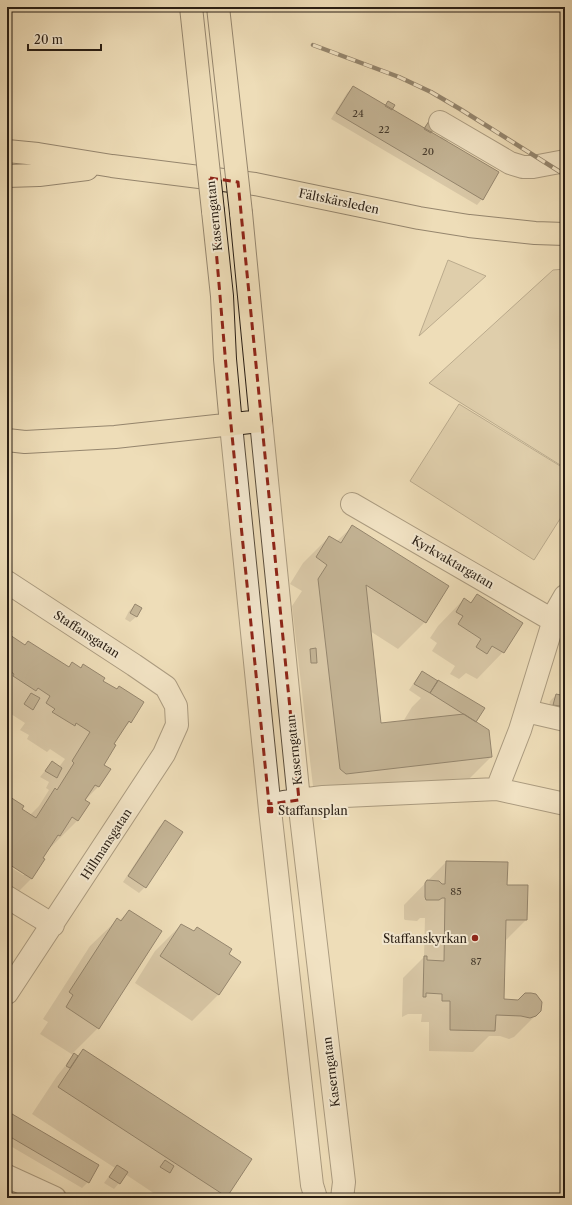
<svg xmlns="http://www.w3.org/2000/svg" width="572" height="1205" font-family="'Libre Caslon Text',serif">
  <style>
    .green { fill: #cdbd9c; stroke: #7b6e58 }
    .shadow { fill: #0003 }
    .building { fill: #8f8169; stroke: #291e14 }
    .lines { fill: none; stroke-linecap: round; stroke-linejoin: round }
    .minor-casing { stroke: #5a4e3d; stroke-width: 24 }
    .major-casing { stroke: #291e14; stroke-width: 24 }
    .minor { stroke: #f4e9d1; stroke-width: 22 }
    .major { stroke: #eeddb8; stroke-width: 22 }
    .rail-casing { stroke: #291e14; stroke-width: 4.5 }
    .rail { stroke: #f4e9d1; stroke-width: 3; stroke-dasharray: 9; stroke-linecap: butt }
    .major-bridge-casing { stroke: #291e14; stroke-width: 24; stroke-linecap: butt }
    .major-bridge { stroke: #eeddb8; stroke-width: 22 }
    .marked { fill: none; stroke: #8f2418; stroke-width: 3; stroke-dasharray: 8 5; stroke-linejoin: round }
    .poi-dot { fill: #8f2418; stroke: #f4e9d1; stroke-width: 1.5 }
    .labels { text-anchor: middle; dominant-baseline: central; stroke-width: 4; stroke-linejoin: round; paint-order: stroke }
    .number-label { font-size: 10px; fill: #423729 }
    .street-label { font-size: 12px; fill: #291e14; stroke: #f4e9d1 }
    .poi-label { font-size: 12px; fill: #291e14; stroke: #f4e9d1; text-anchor: start }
  </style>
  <rect width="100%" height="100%" fill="#eeddb8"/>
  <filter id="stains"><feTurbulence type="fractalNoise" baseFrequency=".005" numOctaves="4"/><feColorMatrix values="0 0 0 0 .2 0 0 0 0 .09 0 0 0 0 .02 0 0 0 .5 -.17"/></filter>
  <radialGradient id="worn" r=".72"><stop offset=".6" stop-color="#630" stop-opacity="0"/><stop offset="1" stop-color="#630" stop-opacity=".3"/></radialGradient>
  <path class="green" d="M448,260L486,276L419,336Z
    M565,269V468L429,383L553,270Z
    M459,404L565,469V511L534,560L410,481Z"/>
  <path class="shadow" d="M353,87L384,106L388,102L391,110L423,128L429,122L430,132L440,138L444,134L450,137L447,142L482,199L477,205L331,119L347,93Z
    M352,527L425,622L398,649L370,631L380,725L406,721L404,720L412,707L421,698L409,690L417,678L422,672L475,723L491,757L465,783L314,795L292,606L302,591L290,584L303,563L329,537L337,541Z
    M477,596L503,652L477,679L466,673L459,679L450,674L455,666L432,651L437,643L430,638L438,626L464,599L470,603Z
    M135,605L141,608L136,617L130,622L125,619L129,611Z
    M7,629L8,636L24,646L28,642L68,668L72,663L80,668L83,665L102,681L142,702L130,722L122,730L113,745L103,765L98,787L84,801L88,803L77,821L51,847L49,846L42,858L44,859L31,879L7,903V865L23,875L25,874L7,862V796L21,809L30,815L39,806L49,790L46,788L49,782L40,777L52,762L59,767L65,759L50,749L47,752L27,739L29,735L20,730L25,723L11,714L9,717L7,716Z
    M556,695L565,697V714L548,711L550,701Z
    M165,822L145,887L139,893L123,882L159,827Z
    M446,862L506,886H527L526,920L505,941L503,1000L540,1011L514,1037L509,1039L500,1036H489L473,1052L429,1051V1022H421L422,1014H408L402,1017L403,978L424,957L425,918H420L417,921L405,920L404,919V905Z
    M129,911L98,1028L73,1053L77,1056L83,1050L251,1159L225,1198H161L125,1174L119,1183L114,1189L104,1183L115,1168L32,1114L57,1076L65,1066L66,1067L68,1065L66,1064L73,1055L40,1034L48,1022L43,1019L90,946L117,920L119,921Z
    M181,925L193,932L197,928L228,954L219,994L192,1021L135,983L155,951Z
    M7,1112L88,1182L82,1188L7,1144Z"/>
  <path class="building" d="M353,86L499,172L483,200L336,113Z
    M388,101L395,105L392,110L385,106Z
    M429,121L436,125L431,133L424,129Z
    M352,525L449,586L426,623L366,585L381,723L464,714L489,730L492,757L346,774L340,769L318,579L327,565L316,557L329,536L341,543Z
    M477,594L523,623L504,653L492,646L487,654L476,647L481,639L458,624L463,616L456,612L464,598L471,603Z
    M135,604L142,608L137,617L130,613Z
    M7,628L12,631L10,635L25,645L28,641L69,667L72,662L81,668L83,664L105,678L103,681L117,689L119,686L144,702L131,723L129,721L114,744L116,745L104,765L111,769L99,787L95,785L85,800L90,803L78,821L72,817L60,836L58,835L43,858L45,859L32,879L7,863V795L24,806L22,809L36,818L55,788L57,790L74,763L72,761L90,732L76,723L75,726L52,712L55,709L46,703L50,696L38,688L36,691L13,676L14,674L7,669Z
    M316,648L317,663H311L310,649Z
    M422,671L438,681L430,693L414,684Z
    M438,680L485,708L476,722L430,693Z
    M31,693L40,698L33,710L24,704Z
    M556,694L565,696V707L553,705Z
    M52,761L62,768L57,778L45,771Z
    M165,820L183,832L146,888L128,876Z
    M446,861L508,862L507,885H528L527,920H506L504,999L518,1000L525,993H531L536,994L542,1002L541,1011L536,1016L530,1018L521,1016L496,1015L495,1031L450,1030V1001H442V994L426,993V997H423L424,956H427V960L444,961L445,898H442L439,900H426L425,897V883L427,880L439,881L442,884H445Z
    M129,910L162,931L99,1029L66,1007L73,995L69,992L117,918L121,921Z
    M181,924L194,931L197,927L232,949L229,954L241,962L219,995L160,956Z
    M83,1049L252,1159L227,1197L58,1087Z
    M74,1053L78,1056L70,1068L66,1066Z
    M7,1111L99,1165L89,1183L7,1135Z
    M165,1160L174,1166L170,1173L160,1167Z
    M117,1165L128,1172L120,1184L109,1177Z"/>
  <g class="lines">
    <g class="minor-casing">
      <path id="minor" d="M440,122L510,163L523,167H533L565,161
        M261,421L299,800L344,1182L342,1198
        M231,425L270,810L312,1185L316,1198
        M352,504L554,621
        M7,582L134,665L166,687L176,706L177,725L164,754L7,993
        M526,711L565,720
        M497,789L520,730L557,610L565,596
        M284,802L323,797L497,789L565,804
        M7,897L53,925
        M7,1176L55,1198"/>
    </g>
    <g class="major-casing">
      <path id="major" d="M7,151L38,154L112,166L255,184L419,218L469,226L535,233L565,234
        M7,176L39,175L87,169
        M213,211L222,296L225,359L231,425
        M7,440L25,442L115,437L261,421L241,213"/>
    </g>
    <use href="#minor" class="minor"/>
    <use href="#major" class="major"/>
    <g class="rail-casing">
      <path id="rail" d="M313,45L399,77L431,92L460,109L565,175"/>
    </g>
    <use href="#rail" class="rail"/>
    <g class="major-bridge-casing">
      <path id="major-bridge" d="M191,7L213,211
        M218,7L241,213"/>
    </g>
    <use href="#major-bridge" class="major-bridge"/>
  </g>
  <path d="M0 0H572V1205H0ZM210,178L238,182L299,800L269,804L231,425Z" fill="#eeddb8" fill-opacity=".55" fill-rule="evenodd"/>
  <path class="marked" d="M210,178L238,182L299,800L269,804L231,425Z"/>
  <g class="poi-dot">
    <rect x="266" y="806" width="8" height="8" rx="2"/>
    <circle cx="475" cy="938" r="4"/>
  </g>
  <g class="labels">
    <g class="number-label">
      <text x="358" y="113">24</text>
      <text x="384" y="129">22</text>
      <text x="428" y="151">20</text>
      <text x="456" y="891">85</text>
      <text x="476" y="961">87</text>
    </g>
    <g class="street-label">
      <text transform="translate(339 201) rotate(12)">Fältskärsleden</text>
      <text transform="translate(214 216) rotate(-96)">Kaserngatan</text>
      <text transform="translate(453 562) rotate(30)">Kyrkvaktargatan</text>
      <text transform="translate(87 634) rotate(33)">Staffansgatan</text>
      <text transform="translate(294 750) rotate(-96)">Kaserngatan</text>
      <text transform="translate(106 844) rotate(-57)">Hillmansgatan</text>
      <text transform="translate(331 1072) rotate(-97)">Kaserngatan</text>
    </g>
    <g class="poi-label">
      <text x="278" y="810">Staffansplan</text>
      <text x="467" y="938" text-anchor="end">Staffanskyrkan</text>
    </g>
  </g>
  <rect width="572" height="1205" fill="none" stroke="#eeddb8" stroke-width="24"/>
  <rect x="8" y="8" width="556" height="1189" fill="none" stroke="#291e14" stroke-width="2"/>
  <rect x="12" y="12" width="548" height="1181" fill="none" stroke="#291e14"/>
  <path d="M28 44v6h73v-6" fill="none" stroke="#291e14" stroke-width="2"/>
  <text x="34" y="44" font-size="12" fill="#291e14" stroke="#f4e9d1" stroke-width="3" paint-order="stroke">20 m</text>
  <rect width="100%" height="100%" filter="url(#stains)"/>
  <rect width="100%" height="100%" fill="url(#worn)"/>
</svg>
